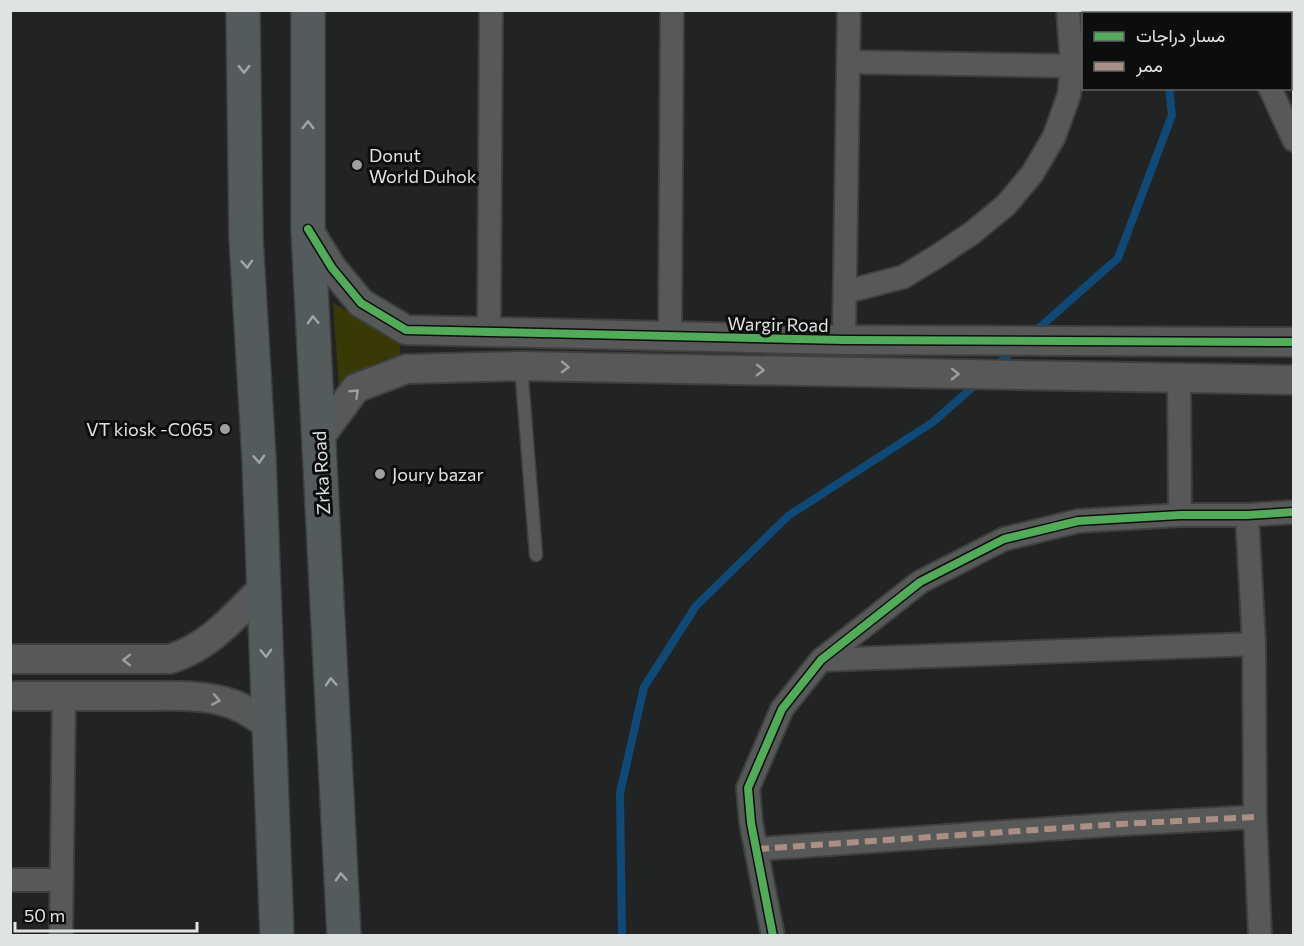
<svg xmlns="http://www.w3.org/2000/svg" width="1304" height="946" font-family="Commissioner,Vazirmatn,sans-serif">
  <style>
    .green { fill: #393906 }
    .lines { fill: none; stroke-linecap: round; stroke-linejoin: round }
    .stream { stroke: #0f4978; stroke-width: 8 }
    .service-casing { stroke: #3e4040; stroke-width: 15 }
    .minor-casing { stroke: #3e4040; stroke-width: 26 }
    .tertiary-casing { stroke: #3e4040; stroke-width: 32 }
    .primary-casing { stroke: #3e4040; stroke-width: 36 }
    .service { stroke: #575858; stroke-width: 12 }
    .minor { stroke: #575858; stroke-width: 22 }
    .tertiary { stroke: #575858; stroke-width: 28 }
    .primary { stroke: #535b5c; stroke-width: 33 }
    .quiet { stroke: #ac8f84; stroke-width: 6; stroke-dasharray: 12 6; stroke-linecap: butt }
    .cycleway-casing { stroke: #0c0e0d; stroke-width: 11 }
    .cycleway { stroke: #51ab58; stroke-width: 8 }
    .oneway { stroke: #a1a6a6 }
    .oneway2 { stroke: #9c9e9e }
    .poi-dot { fill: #9ea0a0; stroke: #0c0e0d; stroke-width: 2 }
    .labels { text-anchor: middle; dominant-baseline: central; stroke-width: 6; stroke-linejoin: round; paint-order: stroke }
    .poi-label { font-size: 18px; fill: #e0e3e3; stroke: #0c0e0d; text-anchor: start }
    .street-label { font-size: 18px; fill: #e0e3e3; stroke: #0c0e0d }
  </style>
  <rect width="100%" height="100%" fill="#222423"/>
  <path class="green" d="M333,303L388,335H400V358H386L339,388Z"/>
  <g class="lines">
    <path class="stream" d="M1158,10L1159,14
      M1039,328L1118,258L1172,115L1169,88
      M1000,362L1012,352
      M622,936L620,793L644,687L696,606L788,516L933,422L974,386"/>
    <g class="service-casing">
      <path id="service" d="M521,366L536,555"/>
    </g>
    <g class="minor-casing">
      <path id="minor" d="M1068,10L1072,66
        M1235,10L1236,14
        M1270,88L1294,140
        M845,292L903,277L936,257L972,233L1006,205L1032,174L1054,137L1069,95L1072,66L848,62
        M489,332L491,10
        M670,336L672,10
        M844,340L849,10
        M1179,378L1180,515
        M1247,515L1254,644L1255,817L1260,936
        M821,660L1254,644
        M757,849L1121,824L1255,817
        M10,880H62
        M61,936L64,696
        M773,936L751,823L748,788L782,709L821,660L920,582L1004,539L1078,521L1180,515H1247L1294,512"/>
    </g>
    <g class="tertiary-casing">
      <path id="tertiary" d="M308,229L332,268L361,303L406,330L844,340L1294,342
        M319,438L356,388L406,369L521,366L1294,380
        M10,659H170C211,646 234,616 264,587
        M10,696C53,696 96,696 139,696C167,696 198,694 226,702C242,706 256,716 269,726"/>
    </g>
    <g class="primary-casing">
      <path id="primary" d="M243,10L246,238L259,459L277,936
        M308,10V229L344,936"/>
    </g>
    <use href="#service" class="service"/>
    <use href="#minor" class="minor"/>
    <use href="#tertiary" class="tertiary"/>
    <use href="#primary" class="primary"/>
    <path class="quiet" d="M757,849L1121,824L1255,817"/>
    <g class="cycleway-casing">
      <path id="cycleway" d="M308,229L332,268L361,303L406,330L844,340L1294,342
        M773,936L751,823L748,788L782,709L821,660L920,582L1004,539L1078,521L1180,515H1247L1294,512"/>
    </g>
    <use href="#cycleway" class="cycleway"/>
  </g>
  <defs><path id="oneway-chevron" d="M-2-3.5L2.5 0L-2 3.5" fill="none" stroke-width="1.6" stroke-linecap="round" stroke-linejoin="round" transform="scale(1.5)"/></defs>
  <g class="oneway">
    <use href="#oneway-chevron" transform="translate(244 69) rotate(89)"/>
    <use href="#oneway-chevron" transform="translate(308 125) rotate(-90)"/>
    <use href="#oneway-chevron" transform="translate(247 264) rotate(86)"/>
    <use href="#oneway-chevron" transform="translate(313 320) rotate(-93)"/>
    <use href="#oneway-chevron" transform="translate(259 459) rotate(87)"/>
    <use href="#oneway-chevron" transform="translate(266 653) rotate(88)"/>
    <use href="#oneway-chevron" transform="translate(331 682) rotate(-93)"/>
    <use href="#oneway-chevron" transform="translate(341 877) rotate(-93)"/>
  </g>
  <g class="oneway2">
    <use href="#oneway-chevron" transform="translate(565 367) rotate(1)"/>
    <use href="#oneway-chevron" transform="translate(760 370) rotate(1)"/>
    <use href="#oneway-chevron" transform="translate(955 374) rotate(1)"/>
    <use href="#oneway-chevron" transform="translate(355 393) rotate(-43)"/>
    <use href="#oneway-chevron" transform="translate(127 660) rotate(-180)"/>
    <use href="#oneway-chevron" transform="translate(216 700) rotate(11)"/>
  </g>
  <g class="poi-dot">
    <circle cx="357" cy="165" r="6"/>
    <circle cx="225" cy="429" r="6"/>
    <circle cx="380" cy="474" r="6"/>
  </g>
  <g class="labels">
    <g class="poi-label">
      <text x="369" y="155">Donut<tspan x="369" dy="21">World Duhok</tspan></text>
      <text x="213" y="429" text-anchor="end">VT kiosk -C065</text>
      <text x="392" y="474">Joury bazar</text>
    </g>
    <g class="street-label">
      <text transform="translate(778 324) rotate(1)">Wargir Road</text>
      <text transform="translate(321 473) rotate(-93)">Zrka Road</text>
    </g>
  </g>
  <rect width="1304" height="946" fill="none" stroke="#e0e3e3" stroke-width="24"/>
  <rect x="1082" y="12" width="210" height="78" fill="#0c0e0d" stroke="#616363" stroke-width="1.5"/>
  <rect x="1094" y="32" width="30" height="9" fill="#51ab58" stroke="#616363" stroke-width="1.5"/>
  <text x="1136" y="42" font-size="18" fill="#e0e3e3">مسار دراجات</text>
  <rect x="1094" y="62" width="30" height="9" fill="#ac8f84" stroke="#616363" stroke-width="1.5"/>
  <text x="1136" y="72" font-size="18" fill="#e0e3e3">ممر</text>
  <path d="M15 922v9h182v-9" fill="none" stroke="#e0e3e3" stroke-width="3"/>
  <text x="24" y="922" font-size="18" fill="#e0e3e3" stroke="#0c0e0d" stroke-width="4.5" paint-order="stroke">50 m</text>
</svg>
